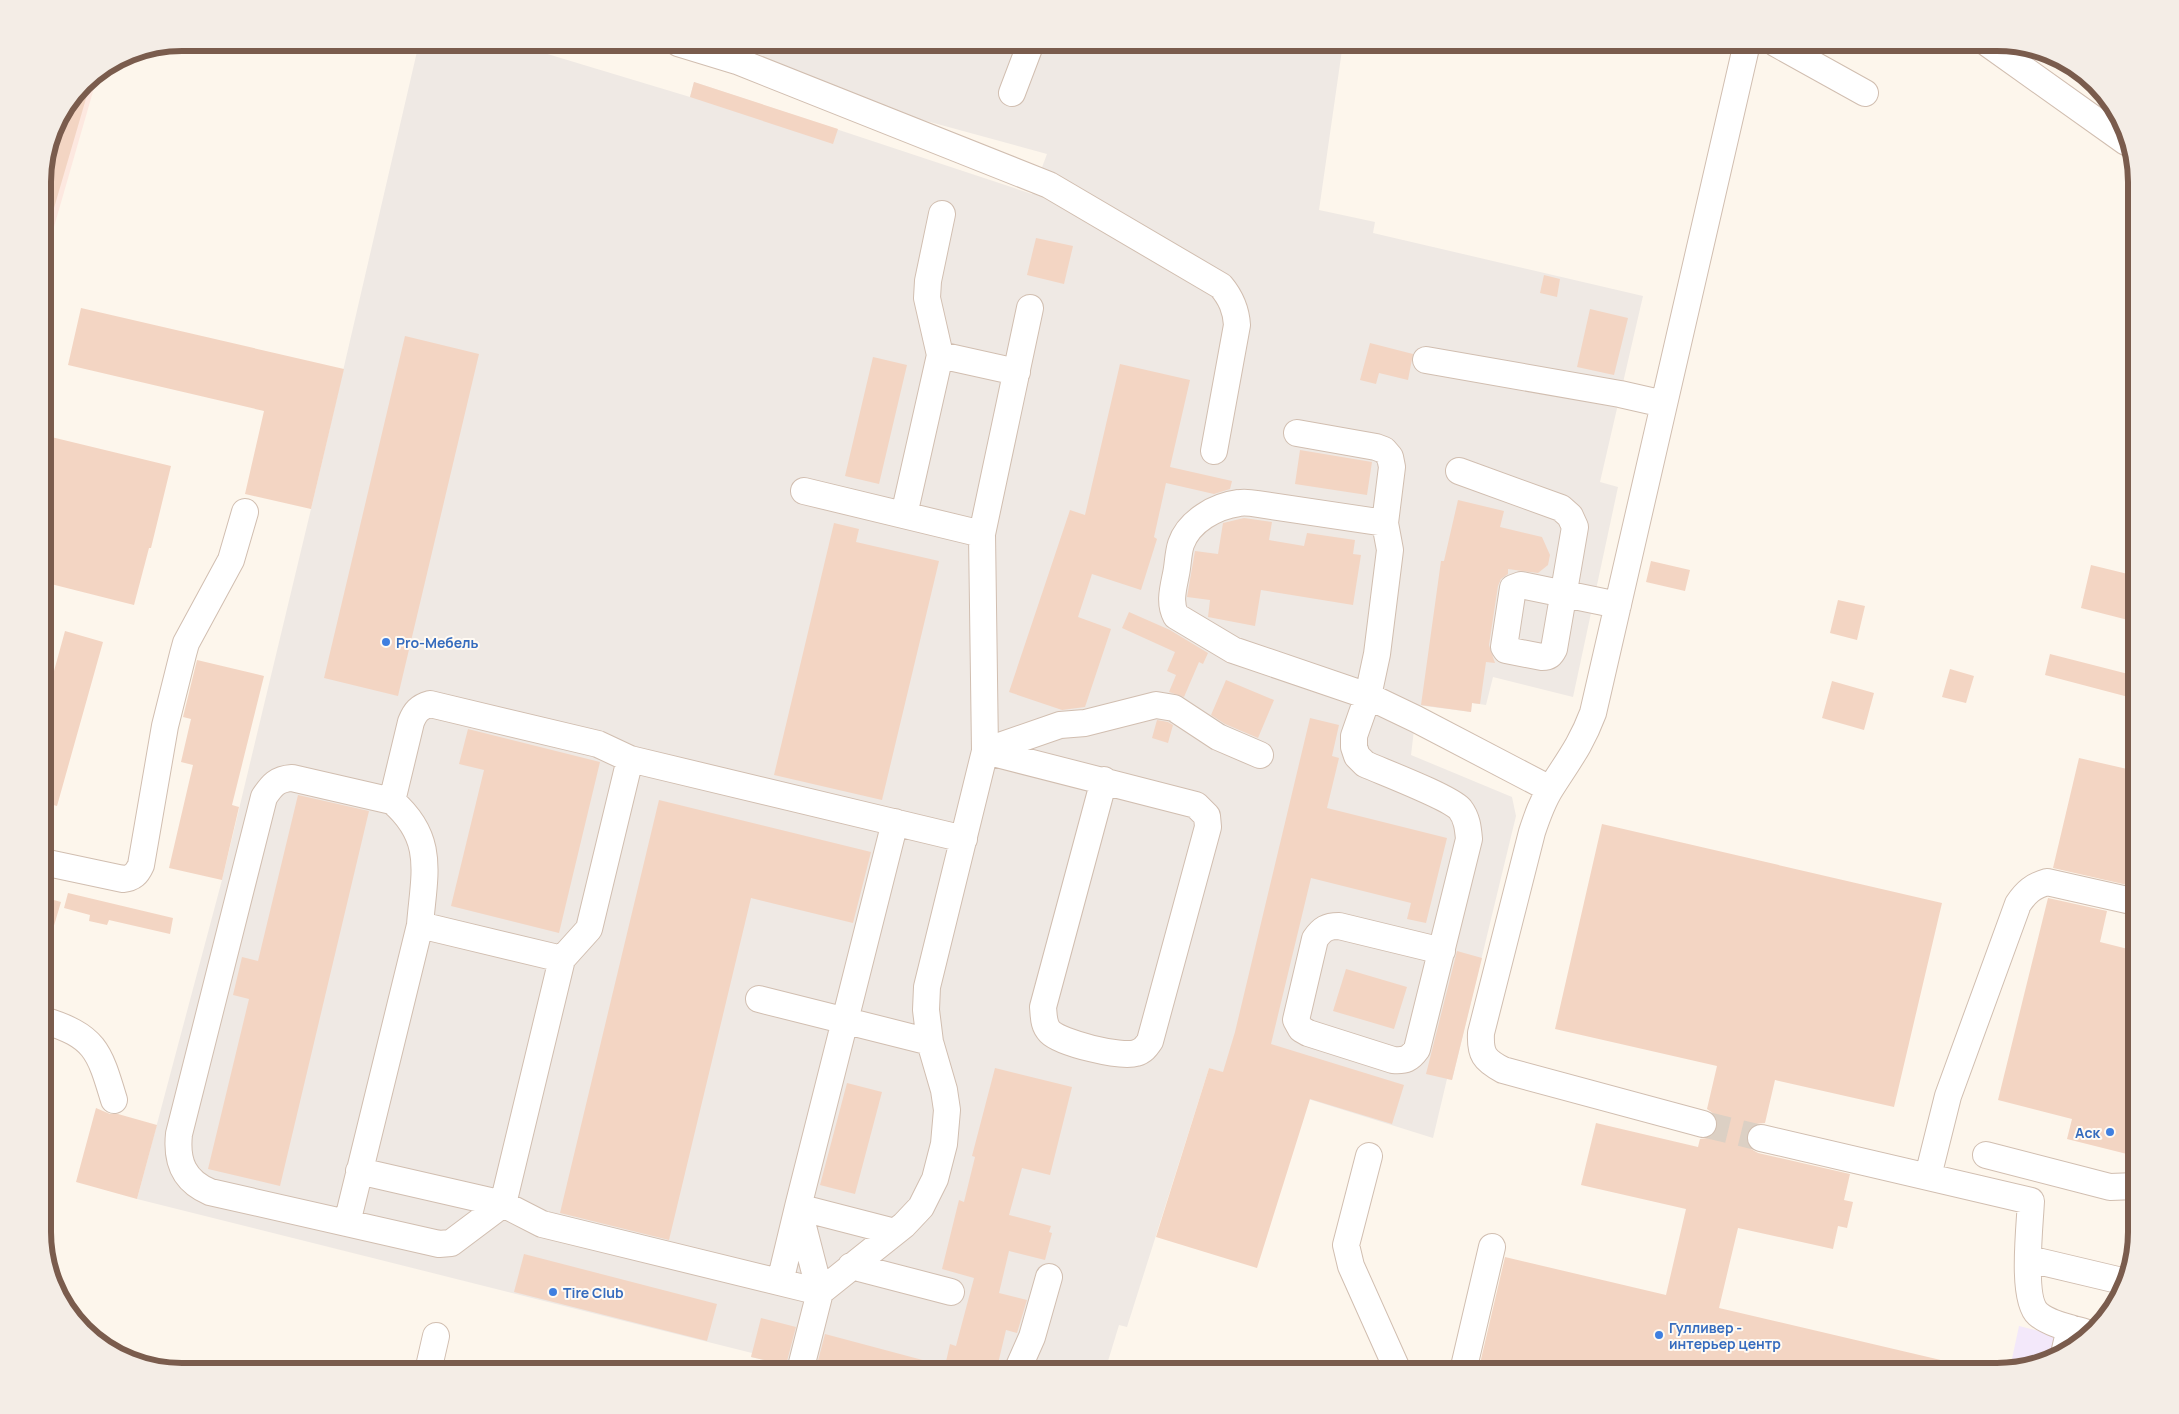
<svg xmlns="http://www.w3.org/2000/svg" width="2179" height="1414" font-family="Manrope,sans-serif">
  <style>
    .commercial { fill: #fde8e0 }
    .industrial { fill: #efe9e4 }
    .education { fill: #f3e8fa }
    .building { fill: #f3d5c3 }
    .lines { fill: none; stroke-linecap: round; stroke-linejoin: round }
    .minor-tunnel { stroke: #dcd0c4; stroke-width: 26; stroke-dasharray: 26 13; stroke-linecap: butt }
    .minor-casing { stroke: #d1beb0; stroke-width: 28 }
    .path { stroke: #d9b8a5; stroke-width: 3; stroke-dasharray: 1 4; stroke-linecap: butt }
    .minor { stroke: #fff; stroke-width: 26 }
    .shop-dot { fill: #3f7fe0; stroke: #fffaf3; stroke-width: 2 }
    .labels { text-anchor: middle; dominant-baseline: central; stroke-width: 4; stroke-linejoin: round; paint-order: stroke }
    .shop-label { font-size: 14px; font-weight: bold; fill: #366cbe; stroke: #fffaf3; text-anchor: start }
    .rim { fill: none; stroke: #7a5c4d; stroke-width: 6 }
  </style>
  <rect width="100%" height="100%" fill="#fdf6ec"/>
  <path class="commercial" d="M98,74L43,265V174L53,129L84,83Z"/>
  <path class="industrial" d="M419,43H511L690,97L694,82L1032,194L1047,154L908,116L848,94L724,43H1343L1319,210L1375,222L1373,233L1643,296L1600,482L1618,487L1573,697L1493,677L1486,705L1472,703L1471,712L1417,705L1411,755L1512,797L1516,816L1452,1080L1447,1079L1433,1138L1209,1068L1127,1327L1119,1325L1105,1371H811L751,1357L752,1353L137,1199L222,880L311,509Z"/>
  <path class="education" d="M2019,1326L2079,1341L2066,1353L2010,1368Z"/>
  <path class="building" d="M92,78L47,232H43V174L53,129L84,83Z
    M694,82L838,129L833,144L690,97Z
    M1036,238L1073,246L1064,284L1027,275Z
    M1544,275L1560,279L1557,297L1540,293Z
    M81,308L344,369L311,509L245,494L264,411L68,365Z
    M1590,309L1628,318L1614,375L1577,367Z
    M405,336L479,354L398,696L324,678Z
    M1370,343L1413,354L1408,380L1379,373L1376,384L1360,380Z
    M873,357L907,365L879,484L845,476Z
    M1120,364L1190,380L1170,467L1232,481L1230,489L1214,494L1166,483L1154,537L1157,539L1141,590L1092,574L1078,617L1111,629L1085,707L1062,710L1009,692L1070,510L1085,515Z
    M43,435L171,466L151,548H149L134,605L43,582Z
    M1300,450L1372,462L1367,495L1295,484Z
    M1458,500L1504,511L1500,527L1542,537L1550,555L1548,565L1538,573L1508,569V574L1501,579L1498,586L1489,645L1495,663L1486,662L1480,704L1472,703L1471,712L1421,705L1441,561H1444Z
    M1244,518L1272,522L1269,540L1304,546L1307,533L1355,540L1353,554L1361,555L1353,605L1261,590L1255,626L1208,617L1210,600L1187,597L1195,551L1218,554L1223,523Z
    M834,523L859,529L856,542L939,561L882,800L774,775Z
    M1651,561L1690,570L1685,591L1646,582Z
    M2091,565L2136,576V622L2081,608Z
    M1838,600L1865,606L1857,640L1830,633Z
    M1129,612L1170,630L1208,653L1203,664L1199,662L1184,697L1169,692L1176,675L1167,671L1175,652L1122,628Z
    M65,631L103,642L57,806L43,802V711Z
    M2050,654L2136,676V699L2045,675Z
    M197,660L264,676L232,805L239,807L222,880L169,868L193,765L181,762L191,719L183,717Z
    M1950,669L1974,676L1966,703L1942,697Z
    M1226,680L1274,700L1258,738L1225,724L1211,715Z
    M1832,681L1874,693L1864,730L1822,718Z
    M1310,718L1339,725L1332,756L1339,758L1327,808L1447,838L1426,923L1407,919L1411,903L1311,878L1271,1044L1404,1085L1392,1124L1310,1099L1257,1268L1156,1237L1209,1068L1223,1072L1235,1032Z
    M1157,720L1168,722L1173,725L1168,743L1152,738Z
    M468,729L600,762L559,933L451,906L484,770L459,764Z
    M2079,758L2136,771V887L2053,868Z
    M298,795L369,811L280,1186L208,1169L249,999L233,995L242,957L258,961Z
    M659,800L871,852L853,923L751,898L669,1240L560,1213Z
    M1602,824L1942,903L1894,1107L1775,1080L1765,1123L1756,1124L1750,1128L1747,1134V1143L1751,1149L1758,1153L1850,1174L1844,1200L1853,1202L1847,1228L1838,1226L1833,1249L1738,1228L1719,1308L1962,1365V1372H1478L1505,1257L1666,1295L1686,1209L1581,1185L1596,1123L1698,1147L1700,1139L1707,1138L1713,1135L1718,1127V1121L1714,1114L1707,1109L1717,1066L1555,1029Z
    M68,893L173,918L170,934L109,920L107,925L89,921L90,915L64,908Z
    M43,897L61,902L47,949L43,948Z
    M2048,898L2107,911L2100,942L2136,951V1135L2132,1133L2127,1154L2067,1139L2072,1119L1998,1100Z
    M1457,951L1482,958L1452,1080L1426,1074Z
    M1346,969L1407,987L1394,1029L1333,1011Z
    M995,1068L1072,1087L1050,1175L1022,1168L1009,1215L1051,1226L1049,1232L1052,1233L1045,1260L1009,1251L999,1293L1027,1300L1017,1333L1006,1330L996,1372H815L825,1334L945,1366L950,1344L956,1346L974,1278L942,1269L959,1200L964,1202L975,1157L972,1156Z
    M847,1083L882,1092L855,1194L820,1185Z
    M96,1108L110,1114H118L157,1125L137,1199L76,1182Z
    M524,1254L717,1304L707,1341L514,1292Z
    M761,1318L796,1327L786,1365L751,1357Z"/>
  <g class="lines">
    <path class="minor-tunnel" d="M1703,1124L1761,1138"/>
    <g class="minor-casing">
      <path id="minor" d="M678,43L737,61L1049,185L1221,286C1231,298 1236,309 1237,325L1214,451
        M1775,43L1865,93
        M1987,43L2126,142
        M1012,93L1031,43
        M940,355L1017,372
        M1426,360L1620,394L1664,404
        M1297,433L1376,447L1384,450L1390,457L1392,467L1385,523L1390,550L1377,654L1368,696L1354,736V747L1357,756L1365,764C1383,772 1449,797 1460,809C1467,818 1468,828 1469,839L1417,1049C1410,1059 1405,1061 1393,1060L1308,1033L1301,1029L1296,1020L1315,939C1322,929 1327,926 1339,926L1442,951
        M1459,471L1561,508L1570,516L1575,527L1554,649C1551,655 1549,657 1542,657L1506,650L1504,647L1513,588L1521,585L1618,605
        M804,491L982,534L985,751L927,987L926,1010L930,1042L944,1090L947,1110L944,1144L935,1179L921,1207L904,1225L820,1292
        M904,515L940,355L927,298L928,281L942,214
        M1385,523L1258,504C1252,503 1245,502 1239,503C1216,506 1189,521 1181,544C1178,553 1178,565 1176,574C1173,589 1169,603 1176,616L1233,650L1368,696L1416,719L1550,789
        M982,534L1030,308
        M985,751L1196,805L1207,816L1208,827L1150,1041C1146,1047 1143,1051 1136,1053C1121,1058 1061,1043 1050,1032C1043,1025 1044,1016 1043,1007L1104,780
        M985,751L1060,725L1085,723L1156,705L1174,708L1218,737L1260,755
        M392,801L292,778C277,779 272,785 264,797L179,1134C176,1162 184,1181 210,1192L439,1244L451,1243L503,1204L562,959L589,929L630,759L964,839
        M43,862L123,879C133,878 137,874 141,865L165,726L183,654L186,643L231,560L245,512
        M420,925C424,874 436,839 392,801L411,722C415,712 419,707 430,704L598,744L630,759
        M759,999L930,1042
        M43,1020C95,1036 99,1050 114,1100
        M1703,1124L1503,1070C1484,1060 1480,1054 1481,1033L1532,832C1537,817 1542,802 1551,788C1568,761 1581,745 1593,713L1747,43
        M1761,1138L2031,1201C2030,1224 2021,1299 2038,1314C2051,1325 2072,1328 2088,1333
        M1986,1155L2110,1187L2136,1186
        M1369,1156L1346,1245L1351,1266L1398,1371
        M359,1171L503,1204L542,1224L820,1292
        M1928,1176L1948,1096L2018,904C2026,892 2033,886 2047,882L2136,902
        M347,1223L420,925L562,959
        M2029,1259L2122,1281
        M851,1266L951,1292
        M780,1282L798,1207L895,1232
        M2064,1354L2070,1328
        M428,1371L436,1336
        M800,1371L820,1292L798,1207L895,822
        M1017,1371L1032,1337L1049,1277
        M1463,1371L1492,1247"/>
    </g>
    <path class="path" d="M159,1364L191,1371"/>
    <use href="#minor" class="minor"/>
  </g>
  <g class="shop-dot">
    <circle cx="386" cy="642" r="5"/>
    <circle cx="2110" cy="1132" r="5"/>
    <circle cx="553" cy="1292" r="5"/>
    <circle cx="1659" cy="1335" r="5"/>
  </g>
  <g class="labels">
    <g class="shop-label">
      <text x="396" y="642">Pro-Мебель</text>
      <text x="2100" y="1132" text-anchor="end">Аск</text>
      <text x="563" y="1292">Tire Club</text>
      <text x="1669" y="1327">Гулливер -<tspan x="1669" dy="16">интерьер центр</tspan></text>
    </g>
  </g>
  <path d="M0 0H2179V1414H0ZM182 51H1997A131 131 0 0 1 2128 182V1232A131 131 0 0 1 1997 1363H182A131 131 0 0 1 51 1232V182A131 131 0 0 1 182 51Z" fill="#f4ede6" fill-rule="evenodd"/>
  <path class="rim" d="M182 51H1997A131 131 0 0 1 2128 182V1232A131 131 0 0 1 1997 1363H182A131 131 0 0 1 51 1232V182A131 131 0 0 1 182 51Z"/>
</svg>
